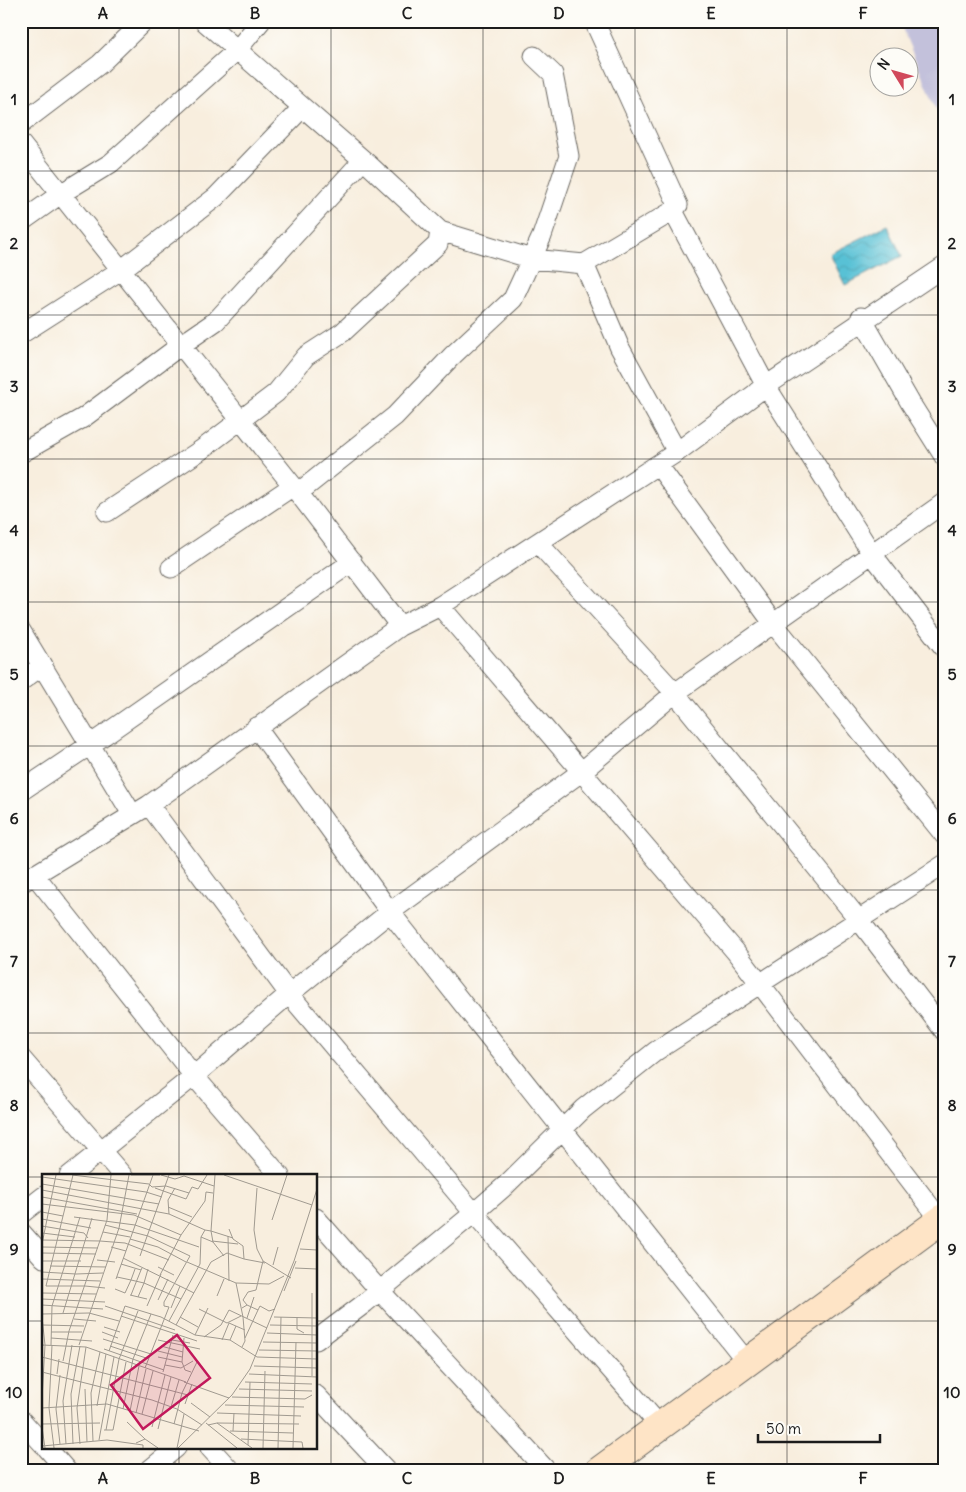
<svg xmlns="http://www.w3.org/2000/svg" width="966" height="1492" font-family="Delius,sans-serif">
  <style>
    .industrial { fill: #c3c1db }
    .water { fill: url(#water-waves); stroke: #3a6e78 }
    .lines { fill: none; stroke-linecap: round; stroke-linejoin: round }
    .street-casing { stroke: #696660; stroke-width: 21 }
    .secondary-casing { stroke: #696660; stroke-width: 30 }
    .street { stroke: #fff; stroke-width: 19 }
    .secondary { stroke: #fee4c6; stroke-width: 28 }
    .grid { fill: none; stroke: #1c1c1c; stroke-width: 1; stroke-opacity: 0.55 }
    .inset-road { fill: none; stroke: #a09a90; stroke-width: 1 }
    .view { fill: #c2185b; fill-opacity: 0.15; stroke: #c2185b; stroke-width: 2.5 }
    .inset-edge { fill: none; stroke: #1c1c1c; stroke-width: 2.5 }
    .neatline { fill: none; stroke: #1c1c1c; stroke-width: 2 }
    .grid-label { font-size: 16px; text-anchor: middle; font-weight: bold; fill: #1c1c1c }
  </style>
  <defs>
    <pattern id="water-waves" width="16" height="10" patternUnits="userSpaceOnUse" patternTransform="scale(1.25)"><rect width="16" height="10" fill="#59c1d5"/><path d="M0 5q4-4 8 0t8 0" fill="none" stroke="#4da5b6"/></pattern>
  </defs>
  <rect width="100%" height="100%" fill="#fdfcf7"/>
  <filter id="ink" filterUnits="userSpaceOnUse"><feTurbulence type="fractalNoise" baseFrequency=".02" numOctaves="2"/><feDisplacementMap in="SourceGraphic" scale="10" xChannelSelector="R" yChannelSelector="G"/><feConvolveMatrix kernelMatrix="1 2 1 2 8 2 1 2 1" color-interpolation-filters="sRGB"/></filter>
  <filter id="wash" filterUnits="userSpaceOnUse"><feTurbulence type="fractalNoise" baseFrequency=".0096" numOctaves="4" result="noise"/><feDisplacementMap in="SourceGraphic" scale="20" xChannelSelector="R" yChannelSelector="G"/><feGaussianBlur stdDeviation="1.12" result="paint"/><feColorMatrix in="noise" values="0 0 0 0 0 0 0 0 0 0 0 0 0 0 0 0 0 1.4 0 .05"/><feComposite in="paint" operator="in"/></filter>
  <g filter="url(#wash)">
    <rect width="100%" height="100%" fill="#f8eede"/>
    <path class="industrial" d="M899,21H945V130L942,122Z"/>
    <path class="water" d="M887,225L902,256L845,285L830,254Z"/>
  </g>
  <g filter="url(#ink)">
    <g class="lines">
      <g class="street-casing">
        <path id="street" d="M204,21L370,166L440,231L532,259L584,264L673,211
          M594,21L678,205L673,211L766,386L872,554L945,649
          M21,124L100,64L144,21
          M21,144L293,486L400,626
          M21,222L62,193L111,163L237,50L261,21
          M584,264L620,348L677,452
          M861,317L911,404L945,458
          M21,334L121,270L216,197L302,108
          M757,392L945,266
          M21,453L83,418L181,345L216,321L363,160
          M658,465L773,623L945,836
          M298,493L395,416L452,356L513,299L542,236L569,156L553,74L534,56
          M107,512L201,450L276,393L306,356L343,332L438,244L440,231
          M538,543L675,693L859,920L945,1032
          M171,568L293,486
          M440,606L735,951L945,1226
          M21,631L132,814
          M21,681L43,665
          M256,727L390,912L747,1362
          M21,791L90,745L352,562
          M149,805L289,994L474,1213L660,1426
          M34,874L194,1076L280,1176
          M21,883L149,805L400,626L440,606L677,452L766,386
          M21,1058L123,1176
          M69,1176L194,1076L289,994L390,912L581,772L675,693L945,502
          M21,1214L44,1196
          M316,1218L380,1291L547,1471
          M21,1232L44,1258
          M316,1340L365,1303L474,1213L505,1186L583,1109L656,1051L945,864
          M316,1395L387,1471
          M21,1420L44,1445
          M47,1448L67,1471
          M210,1448L231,1471
          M148,1471L176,1448"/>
      </g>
      <g class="secondary-casing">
        <path id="secondary" d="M599,1471L945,1217"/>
      </g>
      <use href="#street" class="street"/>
      <use href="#secondary" class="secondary"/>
    </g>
  </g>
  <path class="grid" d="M179,21V1176M331,21V1471M483,21V1471M635,21V1471M787,21V1471M21,171H945M21,315H945M21,459H945M21,602H945M21,746H945M21,890H945M21,1033H945M21,1177H44M316,1177H945M21,1321H44M316,1321H945M179,1448V1471"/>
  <g transform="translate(42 1174)">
    <rect width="275" height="275" fill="#f8eede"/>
    <path class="inset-road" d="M30,1L107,10L110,13L124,12L147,19M31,1L4,112H43M89,1H118M119,1L133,5L142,2L172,12M182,1L270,31M0,3L104,18L120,23M0,10L117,30M113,14L144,25L150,13L156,15L165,1M215,14L212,56L215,75L221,87L249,104M0,16L127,40L163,56L159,63L171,68L169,57L191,64M0,23L95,40M0,30L92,41L139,61M126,33L150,43M0,38L21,42M127,40L126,26L133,14M32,43L93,51L157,73M0,45L49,54M230,46L245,1M63,51L106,62L148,82L122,128V132L127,133L103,194M0,52L42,59L46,64M187,55L191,65L201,72L202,85L223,89M163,56L169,57L173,1M61,58L88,63M0,59L33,63M186,62L187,107M88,65L116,73L144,88M0,66L58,67M58,67L83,69L127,86M170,67L196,70M171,68L182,82M0,70L14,1M0,73L56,74M69,73L84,77M258,75L275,76M0,79L54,80M98,82L127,1M81,84L152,119M55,86L73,88M0,87H39M145,88L194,109L227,110L242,102M79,90L99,96L100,94M231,91L236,73M8,92L64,93M116,93L132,101M253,94L275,95M0,98L34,100M34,100L61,99M118,101L139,61L163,27L164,18L171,19M75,103L89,106L93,95M0,105L58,107M74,105L111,1M194,109L201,143L203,167L200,173M43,112L63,114M73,115L83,119L89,106L102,109L106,95M242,117L254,87M0,119L54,120M88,121L105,125M89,121L99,96M175,122L182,105M96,123L102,109L139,125M0,125L63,128M116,126L126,105M0,131L61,135M205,131L216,136L218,132L227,137L233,135M63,132L133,156M105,132L119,100M129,134L138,112M200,134L205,131L201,126L206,118L214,116L221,87M157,135L185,149L199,142M21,139L50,44M0,140L47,139L77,147M79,142L155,167M0,143L3,171L0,225M138,143L156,153M232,143L275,144M255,143V155L262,159M205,144L212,123M32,145L54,147M127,147L158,90L159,63M1,151L42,152M134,151L169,88L185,79L202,85M228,151L275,152M62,153L78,158M9,158H40M60,158L76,164M225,159L275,161M153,161L166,134M162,163L179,151L187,136L225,154M9,164L50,167M142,164L140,188L143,196L149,198M203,164L216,136M61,165L109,180M116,166L158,175M130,166L148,169M180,166L187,149L203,156M188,166L194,152M221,168L275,169M0,171L44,173L144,208M9,171L10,132L38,43M10,171L7,234L12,274M37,171L77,54L87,1M68,172L107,185M119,172L141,178M62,175L122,196M217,176L275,177M67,177L83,132L119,143L153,161L188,166L215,183M116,177L140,183M0,183L146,221M116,183L140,188M215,183L275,185M21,187L27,157L65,46L69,1M123,191L139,194L151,187M212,192L275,194M0,198L110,226L135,235L160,251M121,198L131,161M15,200L17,185M207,200L275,203M270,202V119M142,208L187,224M203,208L270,210M43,215L45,268M197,215L270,217M190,223L263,225L270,221M149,229L168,243M143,230L150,210M183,231L262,233M55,232L64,180M129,233L137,206M0,234L65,230L157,257M81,235L91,185L109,140M88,237L97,192M94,239L104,195M175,239L259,242M100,240L111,197M85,248L103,265L94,269M164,249L195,274M175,249L257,250M0,250L58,249M132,250L140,219L155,188M166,251L175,249L210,274M0,253L3,274M110,253L123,201M116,255L129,203M62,256H71L84,188M64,256L77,185L96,137M188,257L251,259M191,257L192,239M103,265L116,274M199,265L260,268L261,274M57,266L72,183M51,267L49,219L58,178M18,270L14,235L18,201M24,270L21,227L30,171M31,270L29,220L38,172M38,270L35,234L44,173M206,271L208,208M0,272L65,266L101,271V274M135,274L142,240M136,274L190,221L208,195L252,87L275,15M221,274L223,197M236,274L239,143M251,274L254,168"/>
    <path class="view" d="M135,161L168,204L101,255L69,211Z"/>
    <rect width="275" height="275" class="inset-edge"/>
  </g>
  <rect width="966" height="1492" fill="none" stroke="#fdfcf7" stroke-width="55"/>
  <g transform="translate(894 72) rotate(307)"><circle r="24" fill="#fdfcf7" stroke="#a3a29f"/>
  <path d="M0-4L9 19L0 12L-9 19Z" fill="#d1495b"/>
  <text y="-8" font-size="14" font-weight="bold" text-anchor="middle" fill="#1c1c1c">N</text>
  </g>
  <path d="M758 1434v8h122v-8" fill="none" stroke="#1c1c1c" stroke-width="2.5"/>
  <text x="766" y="1434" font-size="15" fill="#1c1c1c" stroke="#fdfcf7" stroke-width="4" paint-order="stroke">50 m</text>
  <rect x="28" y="28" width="910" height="1436" class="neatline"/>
  <g class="grid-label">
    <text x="103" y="19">A</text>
    <text x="255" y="19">B</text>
    <text x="407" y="19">C</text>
    <text x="559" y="19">D</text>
    <text x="711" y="19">E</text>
    <text x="863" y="19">F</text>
    <text x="14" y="105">1</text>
    <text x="952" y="105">1</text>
    <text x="14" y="249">2</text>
    <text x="952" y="249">2</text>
    <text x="14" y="392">3</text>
    <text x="952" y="392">3</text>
    <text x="14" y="536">4</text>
    <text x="952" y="536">4</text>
    <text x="14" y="680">5</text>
    <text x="952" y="680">5</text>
    <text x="14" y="824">6</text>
    <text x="952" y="824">6</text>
    <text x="14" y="967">7</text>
    <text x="952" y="967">7</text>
    <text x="14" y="1111">8</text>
    <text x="952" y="1111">8</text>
    <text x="14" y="1255">9</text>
    <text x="952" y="1255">9</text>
    <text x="14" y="1398">10</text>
    <text x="952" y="1398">10</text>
    <text x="103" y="1484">A</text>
    <text x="255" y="1484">B</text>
    <text x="407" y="1484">C</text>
    <text x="559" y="1484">D</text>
    <text x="711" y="1484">E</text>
    <text x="863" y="1484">F</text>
  </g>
</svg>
